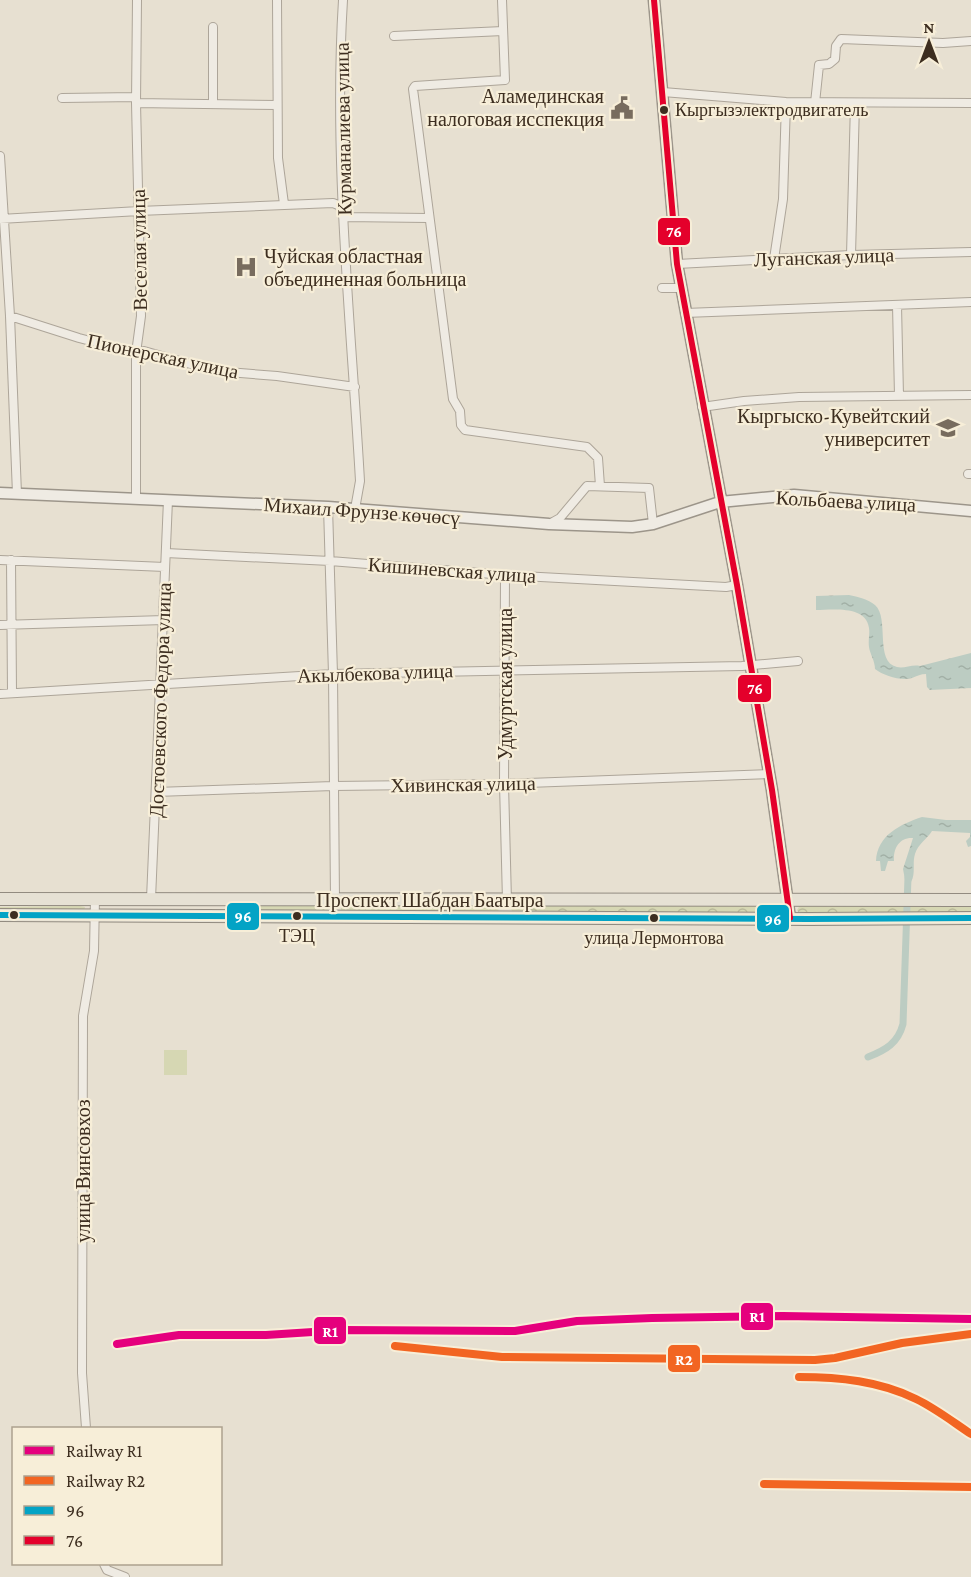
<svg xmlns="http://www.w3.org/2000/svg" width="971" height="1577" font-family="'Crimson Pro',serif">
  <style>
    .grass { fill: #d6d7b3 }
    .forest { fill: url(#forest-crowns) }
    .water { fill: url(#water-ripples) }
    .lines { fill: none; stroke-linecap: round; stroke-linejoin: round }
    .canal { stroke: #bcccc2; stroke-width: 7 }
    .minor-casing { stroke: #ada599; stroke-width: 10 }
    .secondary-casing { stroke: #9c958a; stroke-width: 13 }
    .primary-casing { stroke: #928b80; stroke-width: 14 }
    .minor { stroke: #efebe3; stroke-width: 8 }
    .secondary { stroke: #efebe3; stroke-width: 10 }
    .primary { stroke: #e6e1d4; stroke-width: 12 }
    .bus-1-casing { stroke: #f7eed8; stroke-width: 10 }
    .bus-2-casing { stroke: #f7eed8; stroke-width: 10 }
    .bus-1 { stroke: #03a3c5; stroke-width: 6 }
    .bus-2 { stroke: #e4002b; stroke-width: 6 }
    .rail-1-casing { stroke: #f7eed8; stroke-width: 12 }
    .rail-2-casing { stroke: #f7eed8; stroke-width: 12 }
    .rail-1 { stroke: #e5007d; stroke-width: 8 }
    .rail-2 { stroke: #f26522; stroke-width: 8 }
    .bus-dot { fill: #3d2e20; stroke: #f7eed8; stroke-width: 2 }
    .labels { text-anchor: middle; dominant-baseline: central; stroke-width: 4.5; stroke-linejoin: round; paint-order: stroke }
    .bus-label { font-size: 18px; fill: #3d2e20; stroke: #f7eed8 }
    .poi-label { font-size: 20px; fill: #3d2e20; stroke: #f7eed8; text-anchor: end }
    .street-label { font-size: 20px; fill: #3d2e20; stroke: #f7eed8 }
    .line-badge { stroke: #f7eed8; stroke-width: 2 }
    .badge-label { font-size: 16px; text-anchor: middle; font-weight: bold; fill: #fff }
  </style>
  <defs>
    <pattern id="forest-crowns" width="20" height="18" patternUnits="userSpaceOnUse" patternTransform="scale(1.5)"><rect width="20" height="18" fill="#d6d7b3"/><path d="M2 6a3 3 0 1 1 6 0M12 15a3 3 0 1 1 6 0" fill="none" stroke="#b9b99a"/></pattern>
    <pattern id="water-ripples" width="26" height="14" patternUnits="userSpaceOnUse" patternTransform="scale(1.5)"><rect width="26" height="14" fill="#bcccc2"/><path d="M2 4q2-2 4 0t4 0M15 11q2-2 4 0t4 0" fill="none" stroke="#a2b0a6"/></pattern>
  </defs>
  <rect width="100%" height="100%" fill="#e7e0d1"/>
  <path class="grass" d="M488,904L497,905L499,912H341V907L344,905Z
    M80,906L85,907L84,911L0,910V907Z
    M234,906H326L328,910V912H231L230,909Z
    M164,1050H187V1075H164Z"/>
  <path class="forest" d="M971,903V914H800L797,910L800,905Z
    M515,906H775V912L768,913H513L511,909Z"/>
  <path class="water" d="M849,595C858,597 868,599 875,605C890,618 874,662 897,667C904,669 912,664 920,666L971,653V688L930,690L927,687L926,674C921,674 917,676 912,678C901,681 884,676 875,669C875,661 870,654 869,647C868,640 870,634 869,628C866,605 832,610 816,610V596Z
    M922,817L946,820H971V846L968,847L966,841L970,837V833L932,831C927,839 918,844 915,854C912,864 916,873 911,882L906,885L903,869L913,838C899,837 893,849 894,861H888L885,871H881L880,861H876C877,835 901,824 922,817Z"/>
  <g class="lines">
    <path class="canal" d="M868,1057C886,1050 898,1043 903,1024L908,877"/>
    <g class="minor-casing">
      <path id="minor" d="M277,0L278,158L284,204
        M343,0C333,160 351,321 360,481L355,509
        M502,0L505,80L415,86L413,89L453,399L460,411L461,425L465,430L587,447L598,458L600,486
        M394,36L503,31
        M663,92L786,102L971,103
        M62,98L136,97
        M136,103L277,105
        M815,103L819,65L829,64L835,59L836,46L841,39L943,43L971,41
        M213,104V27
        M0,156L10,316L17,494
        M343,217L428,218
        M0,219L139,211L333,203L338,205L342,210
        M851,255L855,103
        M774,259L783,199L786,102
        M677,264L851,255L971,252
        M662,288H681
        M897,305L899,396
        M685,313L971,302
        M10,316L79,338L136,353L144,351L215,371L277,376L355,387
        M702,407L744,401L799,397L971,395
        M968,474H971
        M136,499V353L141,316L136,103L137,0
        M328,507L333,674L335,900
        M551,523L560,518L587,486L649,488L653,524
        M166,553L330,561L505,575L726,587L737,585
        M0,560L165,567
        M11,560L12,693
        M505,575L504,784L507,901
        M0,625L164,620
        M0,694L333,674L742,666L798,661
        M156,792L333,786L504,784L769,774
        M151,899L168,500
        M86,1428L82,1373L83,1016L94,951L95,898
        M104,1564L107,1570L125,1577"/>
    </g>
    <g class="secondary-casing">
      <path id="secondary" d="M654,0L677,264L737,585L772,790L790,918
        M0,493L328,507L549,524L632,527L653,524L720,502L794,495L971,511"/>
    </g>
    <g class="primary-casing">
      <path id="primary" d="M0,899L971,900
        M0,915L809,919L971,918"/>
    </g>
    <use href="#minor" class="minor"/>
    <use href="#secondary" class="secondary"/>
    <use href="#primary" class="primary"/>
    <g class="bus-1-casing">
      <path id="bus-1" d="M0,915L809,919L971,918"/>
    </g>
    <g class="bus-2-casing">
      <path id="bus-2" d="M654,0L677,264L737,585L772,790L790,918"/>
    </g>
    <use href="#bus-1" class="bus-1"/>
    <use href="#bus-2" class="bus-2"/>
    <g class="rail-1-casing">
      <path id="rail-1" d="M117,1344L179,1335H266L344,1330L515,1331L577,1321L652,1318L783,1316L971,1319"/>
    </g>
    <g class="rail-2-casing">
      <path id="rail-2" d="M395,1346L502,1357L815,1360L835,1358L902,1343L971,1334
        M799,1377C839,1377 880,1381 916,1399C935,1408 953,1422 971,1434
        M764,1484L971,1487"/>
    </g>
    <use href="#rail-1" class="rail-1"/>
    <use href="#rail-2" class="rail-2"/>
  </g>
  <defs>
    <g id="civic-bare" transform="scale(1.8)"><path d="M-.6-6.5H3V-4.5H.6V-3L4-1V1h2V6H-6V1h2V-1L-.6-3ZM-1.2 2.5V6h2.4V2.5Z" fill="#786c5e" stroke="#f7eed8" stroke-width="2.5" paint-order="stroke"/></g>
    <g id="hospital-bare" transform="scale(1.8)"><path d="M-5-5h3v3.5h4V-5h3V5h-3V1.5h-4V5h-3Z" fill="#786c5e" stroke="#f7eed8" stroke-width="2.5" paint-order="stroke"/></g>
    <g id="university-bare" transform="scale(1.8)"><path d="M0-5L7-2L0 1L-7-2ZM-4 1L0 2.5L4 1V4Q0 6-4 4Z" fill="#786c5e" stroke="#f7eed8" stroke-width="2.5" paint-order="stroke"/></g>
  </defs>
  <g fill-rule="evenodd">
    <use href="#civic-bare" x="622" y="108"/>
    <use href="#hospital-bare" x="246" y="267"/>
    <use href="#university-bare" x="948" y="428"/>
  </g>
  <g class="bus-dot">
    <circle cx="664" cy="110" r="5"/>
    <circle cx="14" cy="915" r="5"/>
    <circle cx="297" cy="916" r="5"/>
    <circle cx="654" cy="918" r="5"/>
  </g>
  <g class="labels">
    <g class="bus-label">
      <text x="675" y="110" text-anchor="start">Кыргызэлектродвигатель</text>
      <text x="297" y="936">ТЭЦ</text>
      <text x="654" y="938">улица Лермонтова</text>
    </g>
    <g class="poi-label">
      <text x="604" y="96">Аламединская<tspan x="604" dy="23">налоговая исспекция</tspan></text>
      <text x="264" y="256" text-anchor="start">Чуйская областная<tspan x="264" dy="23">объединенная больница</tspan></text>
      <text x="930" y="416">Кыргыско-Кувейтский<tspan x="930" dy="23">университет</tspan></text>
    </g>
    <g class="street-label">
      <text transform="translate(343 129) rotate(-91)">Курманалиева улица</text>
      <text transform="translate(139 250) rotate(-91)">Веселая улица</text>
      <text transform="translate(824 257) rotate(-2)">Луганская улица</text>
      <text transform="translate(163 356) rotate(12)">Пионерская улица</text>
      <text transform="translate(846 501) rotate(3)">Кольбаева улица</text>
      <text transform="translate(362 511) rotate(4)">Михаил Фрунзе көчөсү</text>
      <text transform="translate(452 570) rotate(4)">Кишиневская улица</text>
      <text transform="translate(375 673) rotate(-2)">Акылбекова улица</text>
      <text transform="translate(505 684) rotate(-90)">Удмуртская улица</text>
      <text transform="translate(160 700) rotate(-88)">Достоевского Федора улица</text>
      <text transform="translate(463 784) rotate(-1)">Хивинская улица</text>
      <text x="430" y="900">Проспект Шабдан Баатыра</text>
      <text transform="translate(83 1171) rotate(-90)">улица Винсовхоз</text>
    </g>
  </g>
  <g class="line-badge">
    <rect x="657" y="217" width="34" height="29" rx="6" fill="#e4002b"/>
    <rect x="737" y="674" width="35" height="29" rx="6" fill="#e4002b"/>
    <rect x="226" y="902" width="34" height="29" rx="6" fill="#03a3c5"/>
    <rect x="756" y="904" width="34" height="29" rx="6" fill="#03a3c5"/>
    <rect x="740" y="1302" width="34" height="29" rx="6" fill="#e5007d"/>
    <rect x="313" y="1316" width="34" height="29" rx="6" fill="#e5007d"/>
    <rect x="667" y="1344" width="34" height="29" rx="6" fill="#f26522"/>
  </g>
  <g class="badge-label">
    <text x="674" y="237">76</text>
    <text x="755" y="694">76</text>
    <text x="243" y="922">96</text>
    <text x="773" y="925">96</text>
    <text x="757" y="1322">R1</text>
    <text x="330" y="1337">R1</text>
    <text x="684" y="1365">R2</text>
  </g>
  <rect x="12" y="1427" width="210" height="138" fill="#f7eed8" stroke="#ada18e" stroke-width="1.5"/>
  <rect x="24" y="1446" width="30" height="9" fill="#e5007d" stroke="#ada18e" stroke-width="1.5"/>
  <text x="66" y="1457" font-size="18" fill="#3d2e20">Railway R1</text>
  <rect x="24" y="1476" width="30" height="9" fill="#f26522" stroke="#ada18e" stroke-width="1.5"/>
  <text x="66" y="1487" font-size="18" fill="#3d2e20">Railway R2</text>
  <rect x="24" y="1506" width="30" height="9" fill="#03a3c5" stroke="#ada18e" stroke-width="1.5"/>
  <text x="66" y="1517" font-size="18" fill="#3d2e20">96</text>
  <rect x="24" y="1536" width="30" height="9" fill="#e4002b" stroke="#ada18e" stroke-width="1.5"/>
  <text x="66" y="1547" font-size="18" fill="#3d2e20">76</text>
  <g transform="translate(929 42)" stroke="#f7eed8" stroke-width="4.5" paint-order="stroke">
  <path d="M0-4.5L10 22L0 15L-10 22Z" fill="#3d2e20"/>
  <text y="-9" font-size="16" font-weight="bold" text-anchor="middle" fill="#3d2e20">N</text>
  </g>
</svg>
